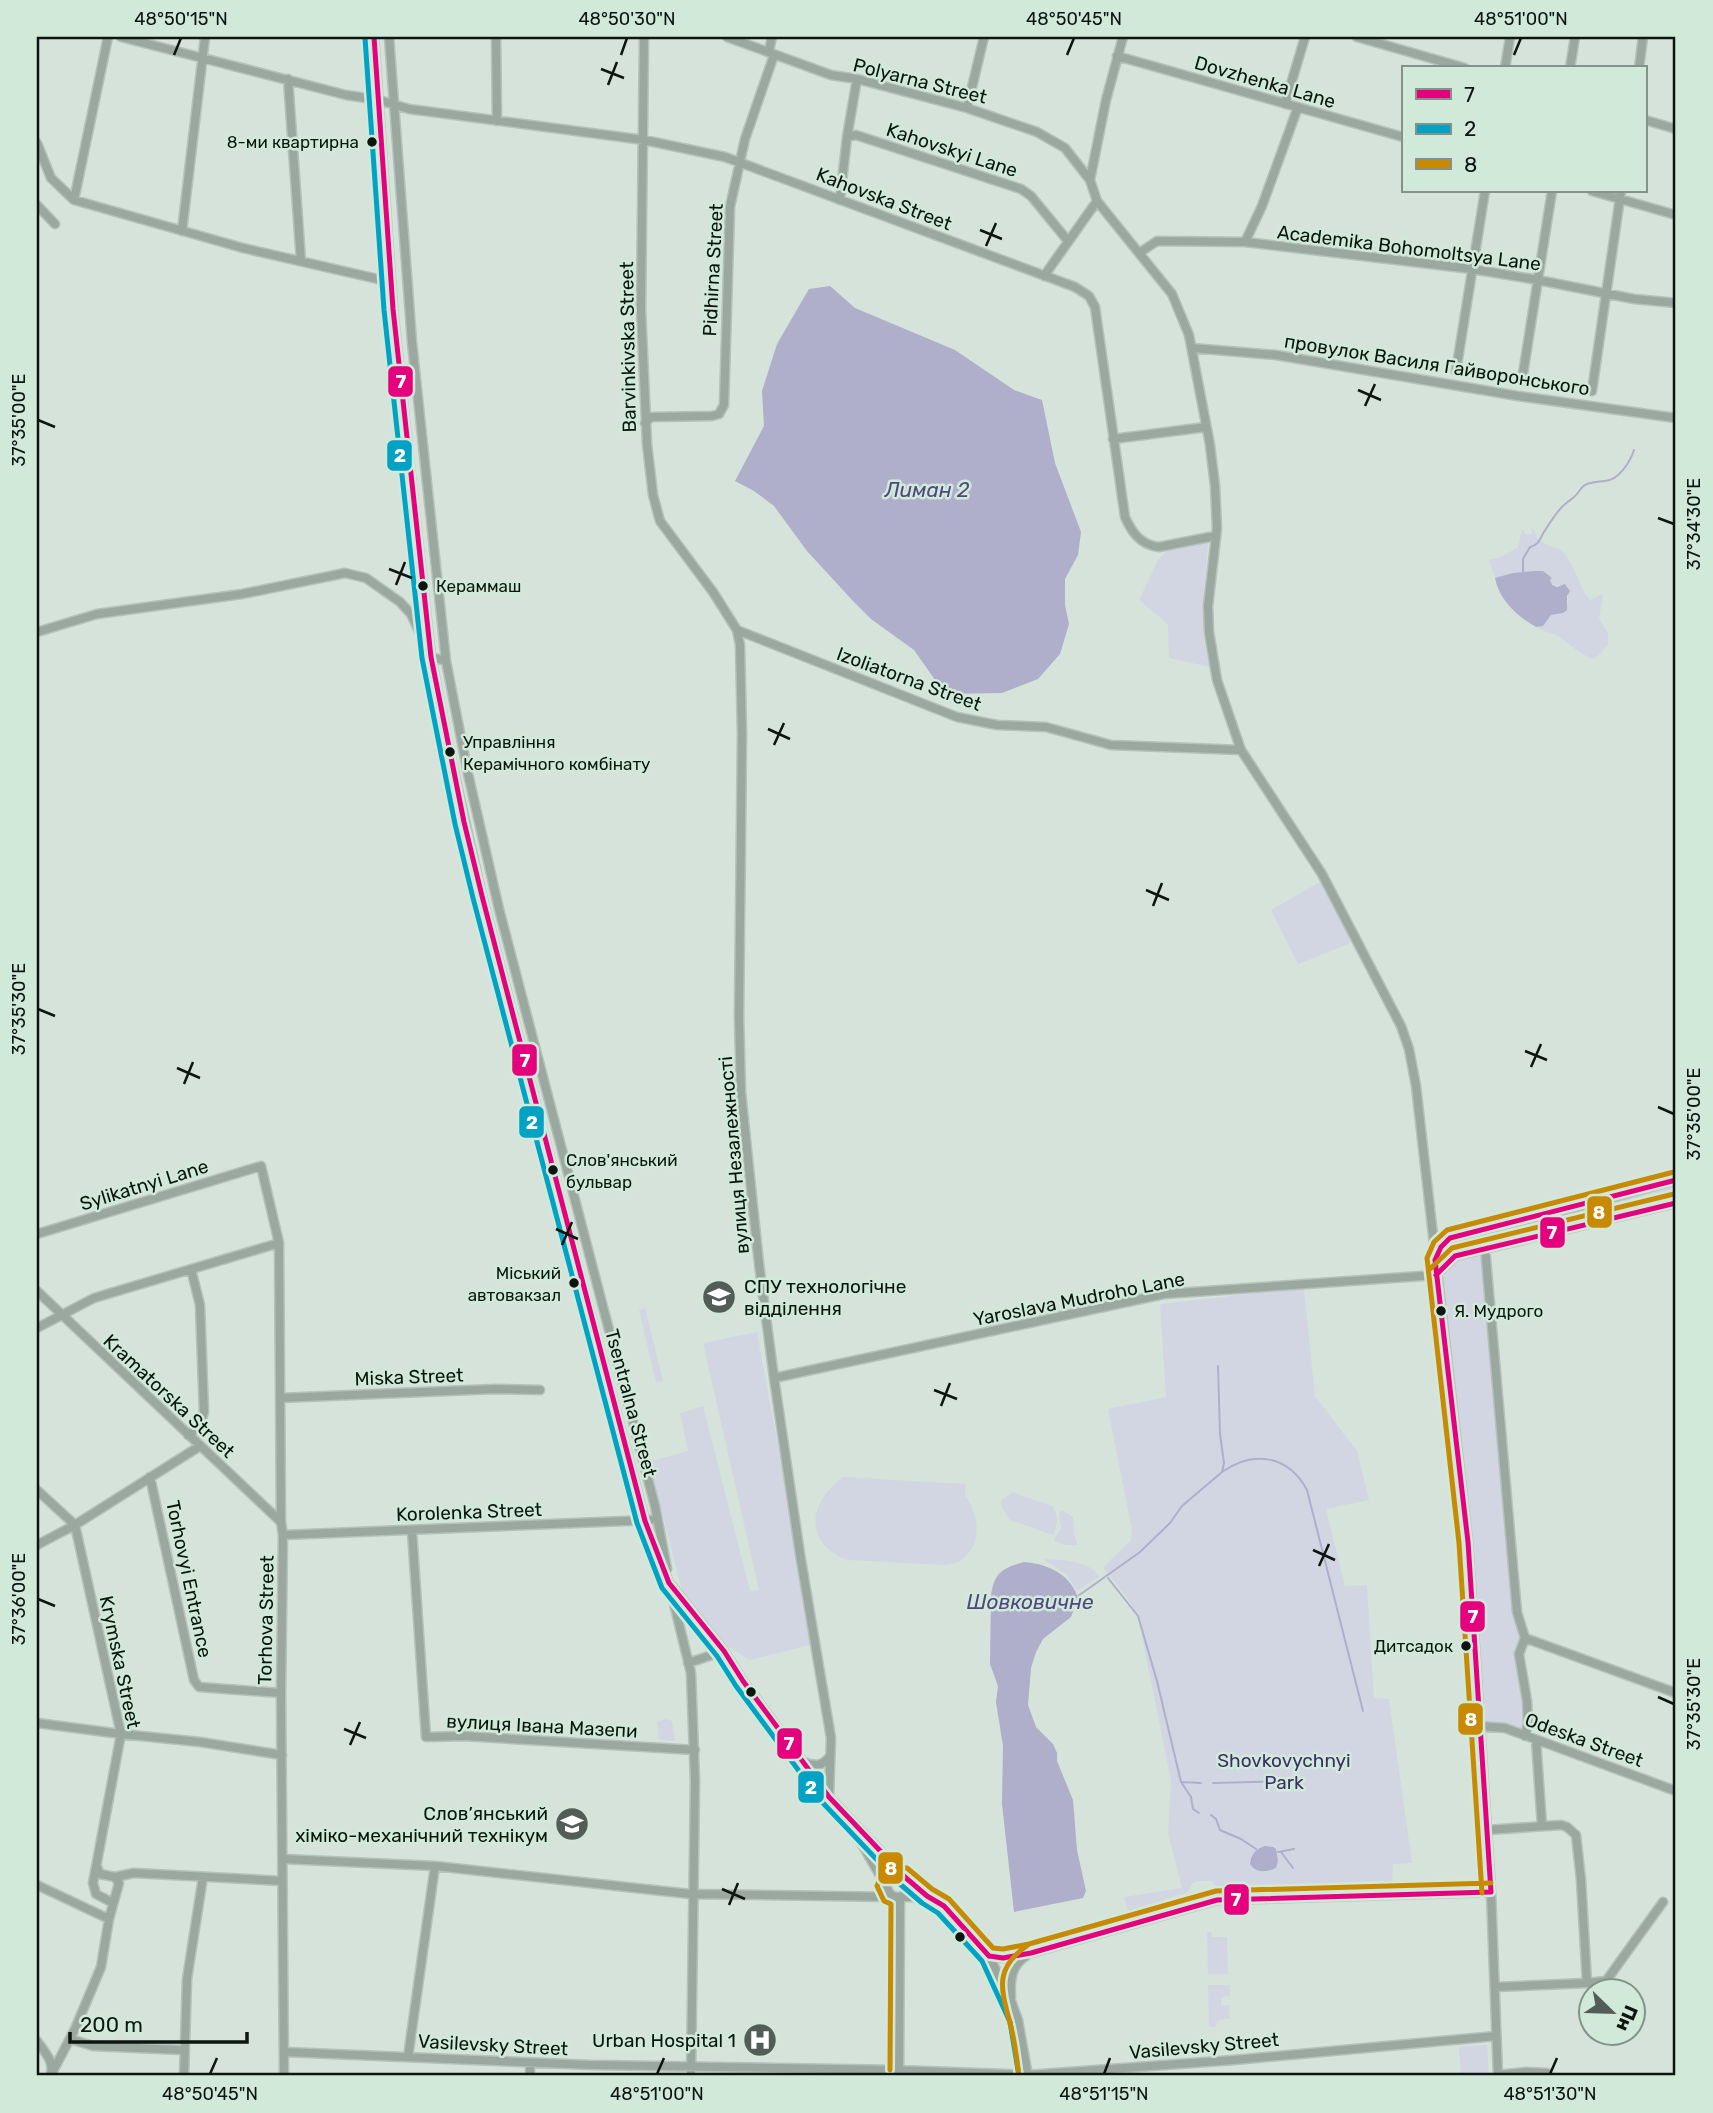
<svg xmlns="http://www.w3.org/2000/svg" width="1713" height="2113" font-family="Rubik,sans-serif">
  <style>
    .green { fill: #d2d6e3 }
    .water { fill: #afaecb }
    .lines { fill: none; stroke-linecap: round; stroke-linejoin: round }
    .stream { stroke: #afaecb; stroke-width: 2 }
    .minor-casing { stroke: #b7c1bb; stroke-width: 11 }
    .minor { stroke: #9aa8a0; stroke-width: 8 }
    .bus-1-casing { stroke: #d0e9d9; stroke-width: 10 }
    .bus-2-casing { stroke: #d0e9d9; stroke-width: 10 }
    .bus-3-casing { stroke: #d0e9d9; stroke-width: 10 }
    .bus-1 { stroke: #e5007d; stroke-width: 5 }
    .bus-2 { stroke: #01a2c4; stroke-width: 5 }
    .bus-3 { stroke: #c88903; stroke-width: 5 }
    .ticks { fill: none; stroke: #0c1510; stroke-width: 2.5 }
    .bus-dot { fill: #0c1510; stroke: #d0e9d9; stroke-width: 2.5 }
    .labels { text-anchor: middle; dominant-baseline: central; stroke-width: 5; stroke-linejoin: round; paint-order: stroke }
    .bus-label { font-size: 17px; fill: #0c1510; stroke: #d0e9d9; text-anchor: start }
    .street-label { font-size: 19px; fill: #0c1510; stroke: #d0e9d9 }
    .poi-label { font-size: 19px; fill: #0c1510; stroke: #d0e9d9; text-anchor: end }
    .park-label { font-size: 19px; fill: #3b2f67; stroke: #d0e9d9 }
    .water-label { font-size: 21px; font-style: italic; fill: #514680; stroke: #d0e9d9 }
    .line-badge { stroke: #d0e9d9; stroke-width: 2.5 }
    .badge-label { font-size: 19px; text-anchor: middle; font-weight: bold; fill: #fff }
    .neatline { fill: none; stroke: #0c1510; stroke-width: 2.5 }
    .ticks-label { font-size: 18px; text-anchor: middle; fill: #0c1510 }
  </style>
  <rect width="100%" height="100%" fill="#d6e3da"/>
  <path class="green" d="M1532,527C1535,530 1535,534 1537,537C1542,546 1558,545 1566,555C1576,569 1579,587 1590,600L1601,595L1603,596L1599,618L1608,634V644L1599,655L1593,659C1580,654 1569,644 1558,636C1551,632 1543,632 1536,627L1543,626L1551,615L1563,613L1568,603V592L1561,586L1552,585C1540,565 1514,573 1495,578L1489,560L1501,557L1518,547L1522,530H1524V534L1532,535Z
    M1208,543C1205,584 1197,628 1210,667L1169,658L1168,624L1139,600L1158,560L1168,550Z
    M1320,882L1351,938L1349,944L1298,964L1271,910Z
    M1676,1181V1200L1451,1252H1447L1445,1246L1448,1243L1628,1196Z
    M1481,1253L1514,1612L1521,1637L1517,1654L1523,1719L1522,1731L1496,1726L1484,1722L1482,1714L1443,1296C1441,1263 1452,1260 1481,1253Z
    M1304,1288L1315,1396L1357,1451L1369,1500L1326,1509L1345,1586L1367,1585L1374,1698L1389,1699L1412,1863L1393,1864L1392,1886H1298L1216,1890V1886L1212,1881H1197L1191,1885L1189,1892L1128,1911L1124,1897L1182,1888L1168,1833L1171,1781L1138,1616L1128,1599L1103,1567L1131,1540L1132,1530L1108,1409L1166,1397L1160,1304Z
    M645,1308L663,1381L656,1382L639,1310Z
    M757,1332L814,1644L750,1660L719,1641L682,1590L649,1462L688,1451L680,1413L703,1406L750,1591L759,1590L703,1343Z
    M843,1477L966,1484L965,1496C980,1514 983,1546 960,1561C956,1564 949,1564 944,1565L847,1560C802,1542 809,1502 843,1477Z
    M1012,1492L1052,1506C1059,1517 1058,1524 1053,1535L1010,1520L1001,1506L1002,1500Z
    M1062,1510L1073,1517L1074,1535L1078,1545H1065L1055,1541L1054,1539L1061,1529L1059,1514Z
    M1044,1559C1061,1560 1091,1560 1099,1577L1077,1591L1066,1574L1044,1560Z
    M666,1719L672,1721L675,1741L659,1740L657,1722Z
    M1207,1932H1211L1212,1937H1227L1228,1974H1208Z
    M1208,1985H1230V1996L1221,1997V2005H1229L1230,2018L1217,2021L1215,2027H1209Z
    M1487,2045L1489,2076H1461L1459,2047Z"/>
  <path class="water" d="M830,286L855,308L955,350L1014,390L1042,400L1055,463L1081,532L1078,555L1065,579V605L1069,624L1060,654L1038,679L1002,693L945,694L914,650L871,619L853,601L807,551L774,506L754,491L735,481L764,426L762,391L777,344L809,289Z
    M1535,571H1543L1552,578L1550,580L1552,585L1557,587L1565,584L1570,591L1567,596V610L1563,613L1551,615L1543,626L1536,627C1518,617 1499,600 1495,578L1513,573Z
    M1024,1562C1049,1564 1073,1575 1079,1602L1075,1606L1071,1617L1043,1639L1036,1652L1031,1668L1028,1705L1036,1727L1053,1744L1057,1753V1761L1073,1800L1077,1850L1086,1891L1083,1898L1014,1912L1002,1804L1003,1746L996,1702L998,1686L990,1664L991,1596C994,1573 1002,1568 1024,1562Z
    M1265,1846L1273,1847L1276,1849L1278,1861L1276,1868C1267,1872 1257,1874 1250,1864C1251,1855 1255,1849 1265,1846Z"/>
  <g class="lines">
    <path class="stream" d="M1523,573V559L1530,547C1540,544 1539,540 1544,532C1549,524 1557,511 1564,505C1573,497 1572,501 1580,490C1585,482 1596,482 1605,481C1619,480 1630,462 1634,450
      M1222,1472C1253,1450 1288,1455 1307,1490L1363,1711
      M1108,1578L1138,1616L1157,1681L1181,1782L1191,1797L1193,1809L1199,1813
      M1078,1596L1140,1552L1170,1523L1182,1506L1222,1472L1224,1463L1220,1434L1218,1366
      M1297,1780H1302
      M1181,1782L1201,1783
      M1213,1783L1291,1781
      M1211,1815L1216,1819L1220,1830L1241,1839L1256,1849
      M1278,1852L1294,1849
      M1281,1852L1293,1868"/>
    <g class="minor-casing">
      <path id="minor" d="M121,37L346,95L379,100L409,109L644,140L725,157L1075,287L1089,296L1095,307L1125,517C1132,533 1141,545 1159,547L1215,536
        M374,37L393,309L410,469L431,657L450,754L482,896L580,1274L645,1521L669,1583L691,1673L695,1781L691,2076
        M389,37L412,342L446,661L468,774L499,909L655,1506L667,1569
        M496,37L497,121
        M644,37L641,309L647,444L653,495L660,521L713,592L737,630L740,645L742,734L739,1017L741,1092L759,1264L774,1378L800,1554L831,1738L829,1797
        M727,37L831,75L857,79L967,108L1037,132L1065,148L1090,180
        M1123,37L1106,100L1090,180L1097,201L1172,294L1189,335L1210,445L1215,486L1217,528L1208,606L1209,632L1217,680L1241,750L1322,874L1401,1026L1409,1049L1416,1086L1468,1542L1491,1892L1498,2076
        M1357,37L1465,68
        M769,51L772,37
        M1117,56L1403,137
        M1505,68L1510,37
        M1570,68L1575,37
        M1639,68L1643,37
        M288,79L301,261
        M1285,104L1305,37
        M967,108L984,37
        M1645,120L1676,129
        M847,137L856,135L1021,189L1031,196L1068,241
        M37,143L51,178L74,200L243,248L391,282
        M1592,191L1676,215
        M74,200L108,37
        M840,200L847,137L857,79
        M37,205L55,224
        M182,231L205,37
        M1245,242L1262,206L1298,107
        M1139,253L1157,241L1245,242L1472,269L1538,280L1634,299L1676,303
        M1044,276L1097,201
        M1192,348L1276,355L1518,396L1676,418
        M1456,371L1485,191
        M1522,380L1552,191
        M1592,391L1621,191
        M645,423L651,417L712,416L719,414L724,405L730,207L745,139L774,55
        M1113,439L1206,427
        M737,630L957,717L997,725L1046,727L1111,745L1241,750
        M37,632L97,614L242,594L345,573L366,578L400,602L411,614L431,657L446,661
        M37,1234L261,1166L279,1243L281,1522L283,1535L281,1693L284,2076
        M1485,1248L1517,1612L1525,1638L1519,1654L1527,1701L1528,1723L1525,1736
        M1436,1257L1441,1247L1450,1238L1604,1200L1676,1180
        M1436,1275L1455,1256L1676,1203
        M37,1291L281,1522
        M37,1328L94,1298L279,1243
        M774,1378L1164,1294L1436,1275
        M280,1398L495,1389L540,1390
        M188,1435C197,1429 201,1423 204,1412L200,1305L191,1269
        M150,1477L194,1680L199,1687L281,1693
        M37,1490L75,1525L121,1734L93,1883L96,1894L113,1903
        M412,1531L426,1737L464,1736L695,1750
        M283,1535L650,1520
        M37,1545L75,1525L200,1446
        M671,1585L724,1651L743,1681L829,1797L906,1878L927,1896L944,1906L989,1956L1011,2001L1018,2020L1028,2076
        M1525,1638L1676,1693
        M688,1663L724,1651
        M37,1723L121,1734L200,1742L282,1755
        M1479,1726L1505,1728L1676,1791
        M1536,1740L1542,1826
        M803,1762C814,1766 823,1767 830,1756
        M849,1825L863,1846L886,1886
        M1487,1830L1561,1825L1567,1827L1576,1835L1581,1880L1587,1983L1495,1987
        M283,1859L435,1866L690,1894L896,1897
        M887 1886a11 11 0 1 1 22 0a11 11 0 1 1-22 0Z
        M115,1877L134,1873L282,1881
        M37,1885L109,1919
        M900,1897H915L931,1903
        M989,1956L1003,1958L1031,1953L1217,1900L1491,1892
        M1587,1983L1606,1981L1663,1902
        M1011,1997C1010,1980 1011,1966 1026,1956
        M70,2039L93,2046L183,2050
        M37,2041C44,2051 56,2063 50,2076
        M285,2052L591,2065L896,2070L1028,2075L1234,2060L1496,2036
        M408,2057L435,1866
        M530,2063V2076
        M53,2071L75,2029L101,1967L109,1919L119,1883L115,1877L100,1874L97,1867
        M1498,2075L1526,2072L1547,2073V2076
        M184,2076L187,1979L203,1877
        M899,2076L900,1897"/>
    </g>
    <use href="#minor" class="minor"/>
    <g class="bus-1-casing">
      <path id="bus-1" d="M374,37L393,309L431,657L464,822L482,896L645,1521L669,1583L724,1651L743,1681L829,1797L906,1878L927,1896L944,1906L989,1956
        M1436,1275L1455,1256L1676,1203
        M1491,1892L1468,1542L1435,1260L1441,1247L1450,1238L1676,1180
        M989,1956L1003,1958L1031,1953L1217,1900L1491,1892"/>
    </g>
    <g class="bus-2-casing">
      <path id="bus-2" d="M365,38L384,310L422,658L455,824L473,898L637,1523L662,1588L717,1656L736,1686L822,1802L900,1884L922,1903L938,1913L982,1961L1010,2022L1019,2076"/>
    </g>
    <g class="bus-3-casing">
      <path id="bus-3" d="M1430,1269L1452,1248L1674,1194
        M1482,1893L1459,1543L1427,1258L1434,1242L1447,1230L1674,1172
        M890,2070L891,1904L884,1901L877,1886L882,1874L892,1867L907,1868L932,1889L949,1899L993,1948L1003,1949L1029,1944L1216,1891L1491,1883
        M1019,2076C1017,2060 1015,2043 1011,2027C1002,1991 992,1969 1028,1945"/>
    </g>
    <use href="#bus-1" class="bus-1"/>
    <use href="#bus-2" class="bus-2"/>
    <use href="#bus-3" class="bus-3"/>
  </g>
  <path class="ticks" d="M174,55L181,38M621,55L627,38M1067,55L1074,38M1514,55L1521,38M601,69L624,78M608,85L617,62M980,230L1002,239M986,246L996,223M1358,390L1381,400M1365,406L1375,384M38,420L55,427M1658,518L1674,524M389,569L412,578M396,585L405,562M768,729L790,739M774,745L784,723M1146,890L1169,900M1153,906L1162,883M38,1009L55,1016M1525,1051L1547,1060M1531,1067L1541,1044M177,1068L200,1078M184,1084L193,1062M1658,1107L1674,1114M556,1229L578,1239M562,1245L572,1222M934,1390L957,1399M941,1406L950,1383M1313,1550L1335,1560M1319,1566L1329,1544M38,1599L55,1606M1658,1697L1674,1704M344,1729L366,1738M350,1745L360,1722M722,1889L745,1899M729,1905L738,1883M210,2074L217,2058M657,2074L664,2058M1104,2074L1110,2058M1550,2074L1557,2058"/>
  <defs>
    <g id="university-disc" transform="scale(1.75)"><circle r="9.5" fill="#535d57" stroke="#d0e9d9"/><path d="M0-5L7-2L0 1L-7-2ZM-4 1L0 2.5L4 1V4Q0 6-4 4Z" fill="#fff"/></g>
    <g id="hospital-disc" transform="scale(1.75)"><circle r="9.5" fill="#535d57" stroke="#d0e9d9"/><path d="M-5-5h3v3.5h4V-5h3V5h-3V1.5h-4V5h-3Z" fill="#fff"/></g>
  </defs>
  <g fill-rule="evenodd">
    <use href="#university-disc" x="719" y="1297"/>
    <use href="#university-disc" x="572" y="1824"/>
    <use href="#hospital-disc" x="760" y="2040"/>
  </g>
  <g class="bus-dot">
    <circle cx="372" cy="142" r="6"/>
    <circle cx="423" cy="586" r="6"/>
    <circle cx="450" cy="752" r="6"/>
    <circle cx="553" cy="1170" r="6"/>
    <circle cx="574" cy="1283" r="6"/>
    <circle cx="1441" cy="1311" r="6"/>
    <circle cx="1466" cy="1646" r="6"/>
    <circle cx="751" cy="1692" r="6"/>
    <circle cx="960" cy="1937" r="6"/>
  </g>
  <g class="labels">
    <g class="bus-label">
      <text x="359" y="142" text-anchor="end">8-ми квартирна</text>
      <text x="436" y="586">Кераммаш</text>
      <text x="463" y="742">Управління<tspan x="463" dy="22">Керамічного комбінату</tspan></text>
      <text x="566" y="1160">Слов'янський<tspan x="566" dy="22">бульвар</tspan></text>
      <text x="561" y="1273" text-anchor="end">Міський<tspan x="561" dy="22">автовакзал</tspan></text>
      <text x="1454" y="1311">Я. Мудрого</text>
      <text x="1453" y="1646" text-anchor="end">Дитсадок</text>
    </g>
    <g class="street-label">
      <text transform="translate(920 81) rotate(14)">Polyarna Street</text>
      <text transform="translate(1265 82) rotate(16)">Dovzhenka Lane</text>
      <text transform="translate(952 150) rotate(18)">Kahovskyi Lane</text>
      <text transform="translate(884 199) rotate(21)">Kahovska Street</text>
      <text transform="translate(1409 248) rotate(7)">Academika Bohomoltsya Lane</text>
      <text transform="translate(713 270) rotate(-87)">Pidhirna Street</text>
      <text transform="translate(628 347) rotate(-91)">Barvinkivska Street</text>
      <text transform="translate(1437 365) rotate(9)">провулок Василя Гайворонського</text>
      <text transform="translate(909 679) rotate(20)">Izoliatorna Street</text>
      <text transform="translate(734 1155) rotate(-95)">вулиця Незалежності</text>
      <text transform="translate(144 1185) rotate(-17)">Sylikatnyi Lane</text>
      <text transform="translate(1079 1299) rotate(-11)">Yaroslava Mudroho Lane</text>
      <text transform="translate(409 1377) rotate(-2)">Miska Street</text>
      <text transform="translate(169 1396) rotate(43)">Kramatorska Street</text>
      <text transform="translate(631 1403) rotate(75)">Tsentralna Street</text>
      <text transform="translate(469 1512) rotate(-2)">Korolenka Street</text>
      <text transform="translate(189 1579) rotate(78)">Torhovyi Entrance</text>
      <text transform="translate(266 1620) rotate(-89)">Torhova Street</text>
      <text transform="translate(120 1662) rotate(78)">Krymska Street</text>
      <text transform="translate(542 1726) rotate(3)">вулиця Івана Мазепи</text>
      <text transform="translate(1584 1740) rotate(20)">Odeska Street</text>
      <text transform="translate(493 2045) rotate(3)">Vasilevsky Street</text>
      <text transform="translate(1204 2046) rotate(-5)">Vasilevsky Street</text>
    </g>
    <g class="poi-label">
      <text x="744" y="1286" text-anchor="start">СПУ технологічне<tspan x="744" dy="22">відділення</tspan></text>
      <text x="548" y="1813">Слов’янський<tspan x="548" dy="22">хіміко-механічний технікум</tspan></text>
      <text x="736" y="2040">Urban Hospital 1</text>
    </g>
    <g class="park-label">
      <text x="1284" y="1760">Shovkovychnyi<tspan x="1284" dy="22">Park</tspan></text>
    </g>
    <g class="water-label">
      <text x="927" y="489">Лиман 2</text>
      <text x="1030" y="1601">Шовковичне</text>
    </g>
  </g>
  <g class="line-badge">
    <rect x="387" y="365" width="27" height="33" rx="7" fill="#e5007d"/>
    <rect x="386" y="439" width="27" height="33" rx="7" fill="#01a2c4"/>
    <rect x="511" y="1043" width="27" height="34" rx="7" fill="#e5007d"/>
    <rect x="518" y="1105" width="27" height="34" rx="7" fill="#01a2c4"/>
    <rect x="1586" y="1195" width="27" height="34" rx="7" fill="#c88903"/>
    <rect x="1539" y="1216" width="27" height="33" rx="7" fill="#e5007d"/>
    <rect x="1459" y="1600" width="27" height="33" rx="7" fill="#e5007d"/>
    <rect x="1457" y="1702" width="27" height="34" rx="7" fill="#c88903"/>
    <rect x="776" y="1727" width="27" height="33" rx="7" fill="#e5007d"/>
    <rect x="797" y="1770" width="28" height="34" rx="7" fill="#01a2c4"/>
    <rect x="877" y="1851" width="27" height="34" rx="7" fill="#c88903"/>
    <rect x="1223" y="1883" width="27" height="33" rx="7" fill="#e5007d"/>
  </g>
  <g class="badge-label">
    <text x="401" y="388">7</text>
    <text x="400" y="462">2</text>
    <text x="525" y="1067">7</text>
    <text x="532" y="1129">2</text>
    <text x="1599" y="1219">8</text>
    <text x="1552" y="1239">7</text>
    <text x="1473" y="1623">7</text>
    <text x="1471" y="1726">8</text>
    <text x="789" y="1750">7</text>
    <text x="811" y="1794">2</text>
    <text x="891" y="1875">8</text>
    <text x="1236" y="1906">7</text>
  </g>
  <rect width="1713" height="2113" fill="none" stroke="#d0e9d9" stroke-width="77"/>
  <rect x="1402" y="66" width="245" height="126" fill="#d0e9d9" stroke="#829489" stroke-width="2"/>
  <rect x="1416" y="89" width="35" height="10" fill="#e5007d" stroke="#829489" stroke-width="2"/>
  <text x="1464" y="102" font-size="21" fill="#0c1510">7</text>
  <rect x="1416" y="124" width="35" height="10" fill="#01a2c4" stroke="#829489" stroke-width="2"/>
  <text x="1464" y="136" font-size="21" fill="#0c1510">2</text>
  <rect x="1416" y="159" width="35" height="10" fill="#c88903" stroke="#829489" stroke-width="2"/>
  <text x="1464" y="172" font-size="21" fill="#0c1510">8</text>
  <g transform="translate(1612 2012) rotate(113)"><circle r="33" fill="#d0e9d9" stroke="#829489" stroke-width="2"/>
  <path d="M0-5L12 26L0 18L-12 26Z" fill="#535d57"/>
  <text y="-10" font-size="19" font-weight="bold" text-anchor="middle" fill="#0c1510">Пн</text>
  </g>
  <path d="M70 2032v10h177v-10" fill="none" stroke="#0c1510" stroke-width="3.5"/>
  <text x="80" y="2032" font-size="21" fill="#0c1510" stroke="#d0e9d9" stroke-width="5" paint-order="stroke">200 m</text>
  <rect x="38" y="38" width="1636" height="2036" class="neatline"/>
  <g class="ticks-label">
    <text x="181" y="25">48°50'15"N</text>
    <text x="627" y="25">48°50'30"N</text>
    <text x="1074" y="25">48°50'45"N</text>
    <text x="1521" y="25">48°51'00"N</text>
    <text transform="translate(19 420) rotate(-90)" y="6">37°35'00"E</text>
    <text transform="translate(1694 524) rotate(-90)" y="6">37°34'30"E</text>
    <text transform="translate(19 1009) rotate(-90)" y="6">37°35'30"E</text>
    <text transform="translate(1694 1114) rotate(-90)" y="6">37°35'00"E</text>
    <text transform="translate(19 1599) rotate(-90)" y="6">37°36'00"E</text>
    <text transform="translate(1694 1704) rotate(-90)" y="6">37°35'30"E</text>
    <text x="210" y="2100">48°50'45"N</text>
    <text x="657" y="2100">48°51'00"N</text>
    <text x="1104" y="2100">48°51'15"N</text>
    <text x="1550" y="2100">48°51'30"N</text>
  </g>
</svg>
